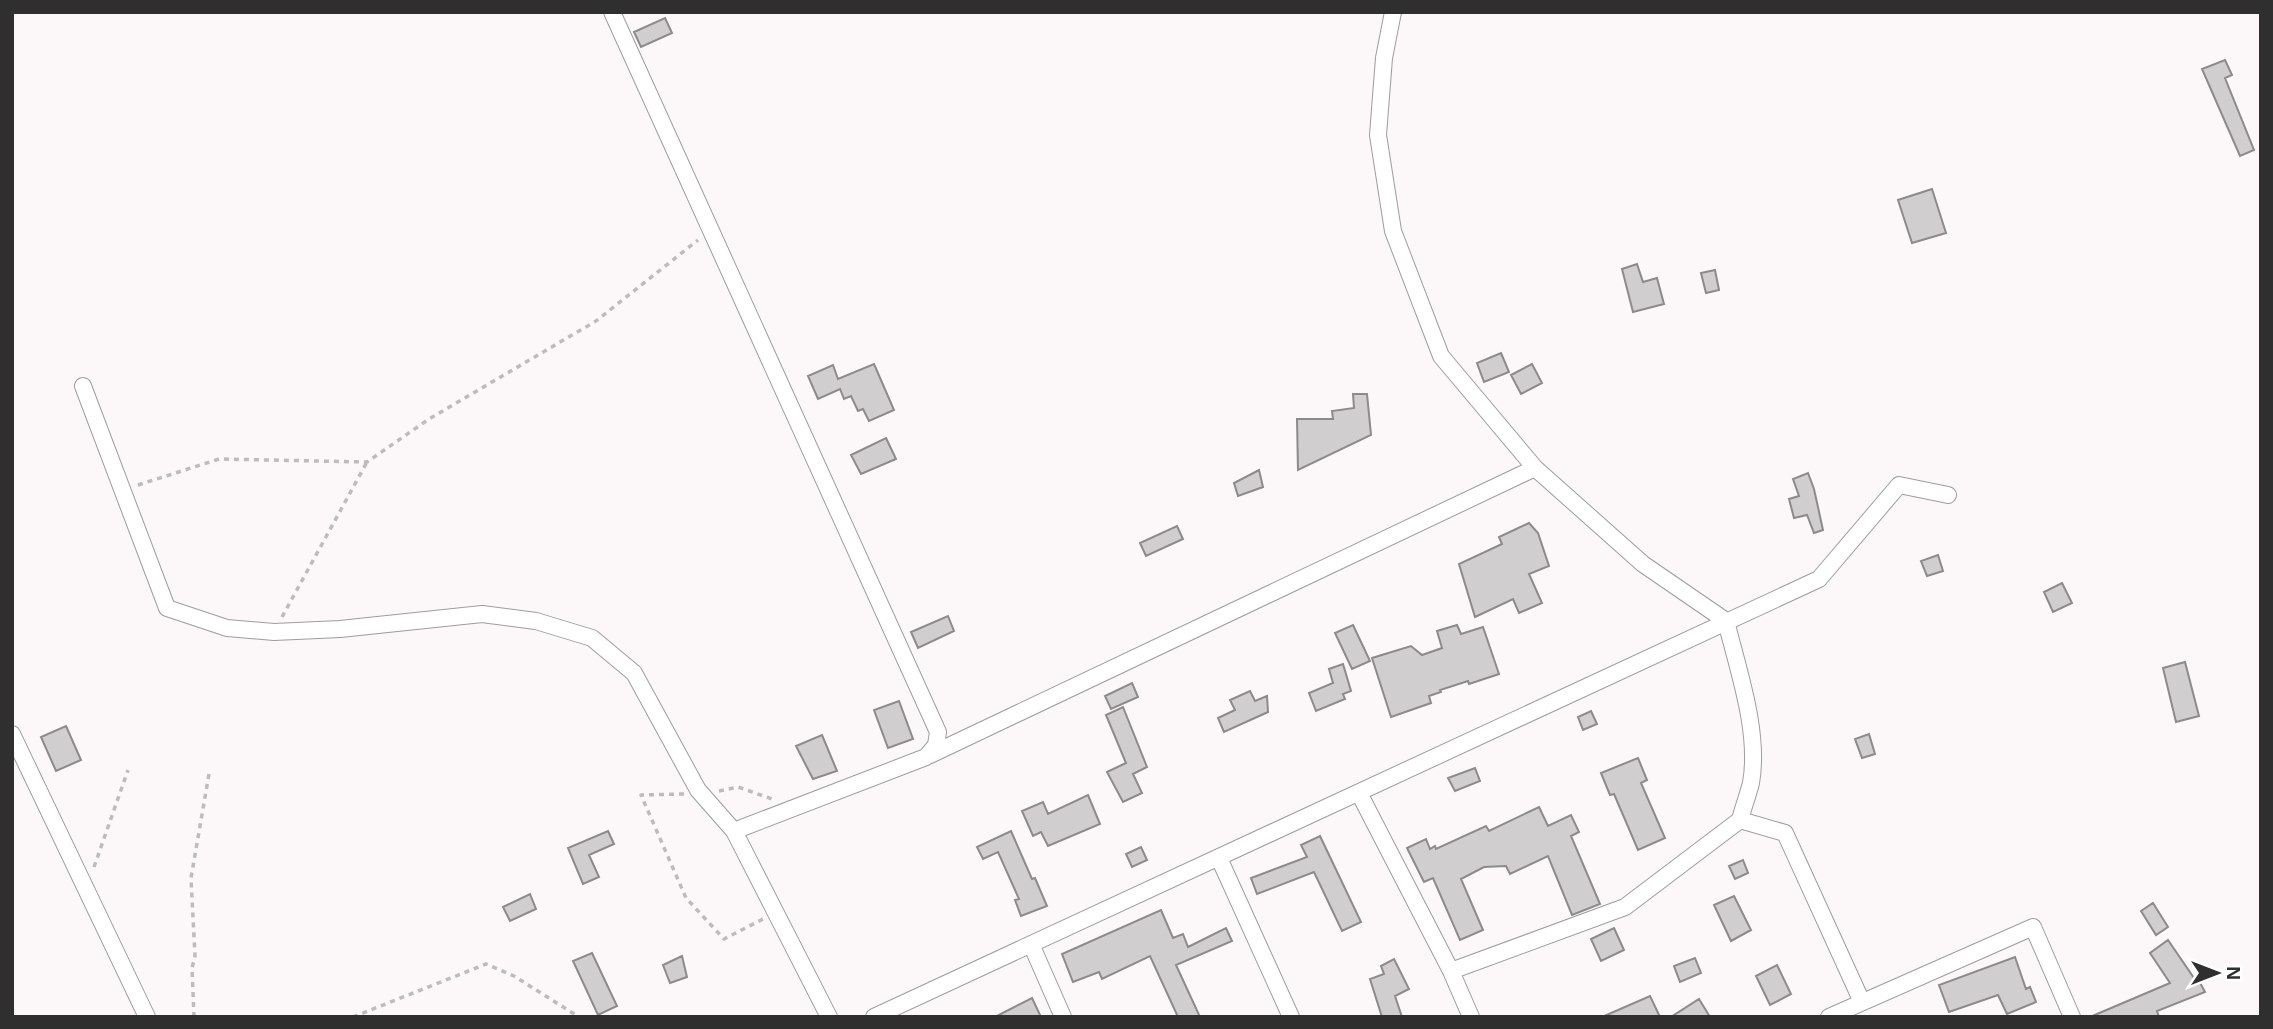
<svg xmlns="http://www.w3.org/2000/svg" width="2273" height="1029" font-family="Helvetica,sans-serif">
  <style>
    .building { fill: #d1ced0; stroke: #8c8a8b; stroke-width: 2 }
    .lines { fill: none; stroke-linecap: round; stroke-linejoin: round }
    .street-casing { stroke: #9f9c9e; stroke-width: 18 }
    .path { stroke: #bebbbc; stroke-width: 3.5; stroke-dasharray: 5 5; stroke-linecap: butt }
    .street { stroke: #fff; stroke-width: 16 }
  </style>
  <rect width="100%" height="100%" fill="#fcf8fa"/>
  <path class="building" d="M665,18L672,33L641,47L634,32Z
    M2225,60L2232,75L2225,78L2254,150L2240,156L2202,69Z
    M1932,189L1946,233L1912,243L1898,200Z
    M1637,264L1643,282L1657,278L1664,304L1633,312L1622,269Z
    M1715,270L1719,290L1706,293L1701,273Z
    M1501,353L1509,372L1484,382L1477,363Z
    M874,364L894,410L869,421L863,409L858,411L851,396L844,399L840,389L818,399L808,376L833,365L838,379Z
    M1532,364L1542,383L1521,394L1511,375Z
    M1353,394H1367L1371,435L1298,470L1297,419H1333L1332,411L1354,408Z
    M886,438L896,459L861,474L851,455Z
    M1259,470L1263,487L1238,496L1234,483Z
    M1808,473L1814,489L1823,530L1814,533L1807,515L1794,518L1789,499L1799,496L1793,479Z
    M1529,523L1538,533L1549,566L1529,574L1542,603L1519,613L1513,599L1475,617L1459,564L1502,544L1499,537Z
    M1177,526L1183,539L1146,556L1140,543Z
    M1938,555L1943,571L1927,576L1921,561Z
    M2062,583L2072,603L2053,612L2044,592Z
    M948,616L954,631L918,648L911,632Z
    M1353,625L1370,661L1352,669L1335,633Z
    M1457,625L1461,634L1483,627L1499,674L1469,684L1468,681L1440,690L1441,692L1429,696L1431,703L1391,717L1372,658L1411,646L1422,655L1442,648L1437,631Z
    M2185,662L2199,716L2176,722L2163,668Z
    M1343,664L1351,691L1343,694L1345,699L1316,711L1309,693L1333,683L1329,669Z
    M1132,683L1138,697L1111,709L1105,696Z
    M1250,691L1255,701L1267,696L1268,712L1224,732L1218,718L1235,710L1230,700Z
    M899,701L913,739L888,748L874,710Z
    M1123,707L1147,767L1133,774L1142,793L1123,802L1107,772L1126,763L1106,715Z
    M1591,711L1597,724L1583,730L1578,717Z
    M66,726L81,760L56,771L41,737Z
    M1869,734L1875,754L1862,758L1855,739Z
    M822,735L837,771L813,779L796,746Z
    M1638,758L1647,780L1641,783L1665,838L1638,850L1614,794L1610,795L1601,773Z
    M1475,768L1480,781L1455,791L1448,778Z
    M1088,795L1100,824L1048,846L1041,832L1033,836L1022,811L1043,802L1048,814Z
    M1539,807L1548,826L1571,815L1579,832L1571,836L1600,904L1572,915L1548,856L1510,874L1506,866L1484,867L1461,879L1483,930L1460,940L1433,878L1424,882L1407,848L1426,839L1430,849L1435,846L1436,849L1486,826L1489,831Z
    M608,831L614,844L589,855L599,877L583,884L568,848Z
    M1011,831L1032,879L1035,878L1047,906L1021,916L1015,900L1019,899L998,852L983,859L977,847Z
    M1320,836L1361,922L1342,931L1314,872L1257,894L1251,878L1307,857L1301,845Z
    M1141,847L1147,860L1132,867L1126,854Z
    M1743,860L1748,873L1735,879L1729,866Z
    M530,894L536,909L510,921L503,907Z
    M1734,896L1751,930L1731,941L1714,905Z
    M2153,903L2168,927L2156,935L2141,911Z
    M1161,910L1173,938L1183,934L1188,947L1226,928L1232,941L1176,965L1200,1017H1178L1150,956L1102,979L1099,972L1073,982L1062,954Z
    M1614,928L1624,950L1601,961L1591,939Z
    M2168,940L2194,978L2197,977L2205,992L2157,1011L2159,1017H2090L2170,983L2150,953Z
    M592,953L617,1006L598,1015L573,961Z
    M682,956L687,977L670,983L663,965Z
    M2015,957L2026,989L2030,987L2036,1002L2007,1014L1998,995L1949,1012L1939,985Z
    M1695,958L1701,973L1680,982L1674,966Z
    M1394,959L1409,989L1395,996L1402,1017H1382L1370,979L1384,974L1381,966Z
    M1777,965L1791,994L1770,1005L1756,976Z
    M1650,996L1660,1017H1602Z
    M1032,998L1041,1017H995Z
    M1699,999L1710,1017H1671Z"/>
  <g class="lines">
    <g class="street-casing">
      <path id="street" d="M612,12L938,732L936,745L926,757L734,831L829,1017
        M1393,12L1384,58L1378,135L1393,231L1441,356L1535,468L1643,564L1726,621C1738,670 1760,732 1751,783C1748,795 1743,808 1740,820L1785,833L1862,1002
        M83,386L167,608L227,628L274,632L340,629L482,614L536,621L592,638L634,673L698,790L734,831
        M12,734L147,1017
        M930,755L1535,468
        M1359,793L1451,971L1471,1017
        M1219,858L1291,1017
        M1031,944L1063,1017
        M1451,971L1625,907L1740,820
        M874,1017L1819,579L1899,485L1948,495
        M1829,1017L2033,927L2072,1017"/>
    </g>
    <path class="path" d="M138,485L219,459L367,462L429,419L596,321L698,240
      M282,617L367,462
      M719,791L738,787L772,799
      M684,794L641,795L686,898L724,939L763,919
      M94,867L128,770
      M194,1017L192,968L195,956L191,878L209,774
      M353,1017L486,964L514,976L579,1017"/>
    <use href="#street" class="street"/>
  </g>
  <rect width="2273" height="1029" fill="none" stroke="#302f2f" stroke-width="28"/>
  <g transform="translate(2217 973) rotate(90)" stroke="#ffffff" stroke-width="5" paint-order="stroke">
  <path d="M0-5L12 26L0 18L-12 26Z" fill="#302f2f"/>
  <text y="-10" font-size="19" font-weight="bold" text-anchor="middle" fill="#302f2f">N</text>
  </g>
</svg>
